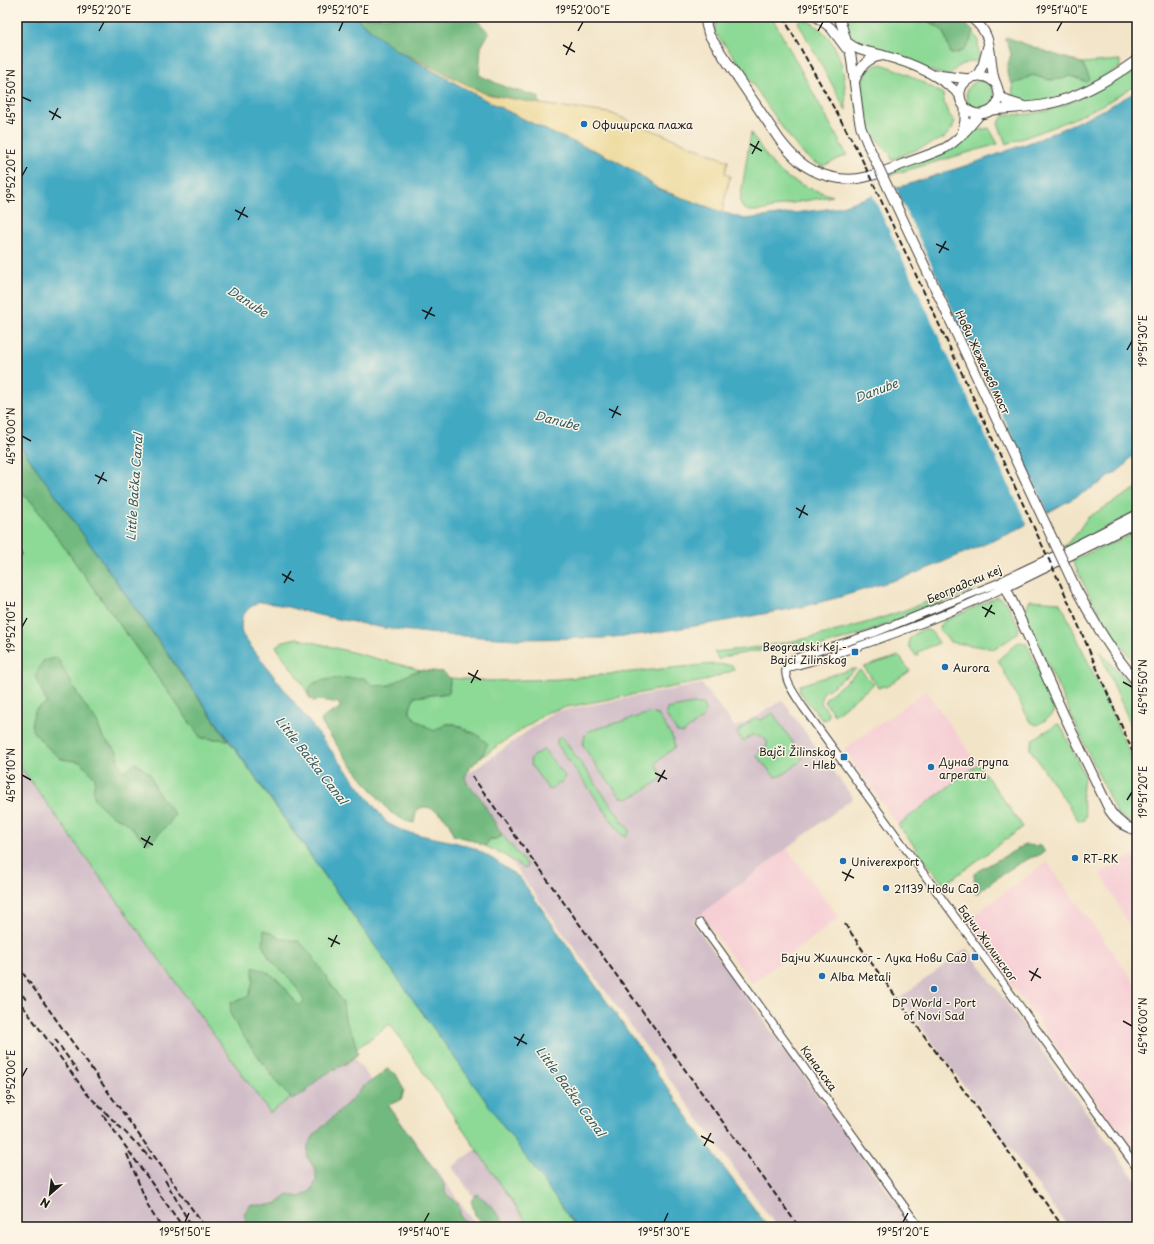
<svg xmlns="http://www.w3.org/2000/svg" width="1154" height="1244" font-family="'Playpen Sans',sans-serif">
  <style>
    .built { fill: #f6cfd5 }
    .industrial { fill: #d1bdc8 }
    .green { fill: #8dd996; stroke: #547a59 }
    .forest { fill: #72b97f; stroke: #476a4e }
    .sand { fill: #eeda9e; stroke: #857b5d }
    .water { fill: #43a9c3; stroke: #306270 }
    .pier { fill: #f2e4c7 }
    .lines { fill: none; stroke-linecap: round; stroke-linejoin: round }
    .minor-casing { stroke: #3c3a36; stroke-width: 9 }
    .major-casing { stroke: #3c3a36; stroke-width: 11 }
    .minor { stroke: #fff; stroke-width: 7 }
    .major { stroke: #fff; stroke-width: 9 }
    .rail { stroke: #1c1c1c; stroke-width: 2; stroke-dasharray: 6 3; stroke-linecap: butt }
    .major-bridge-casing { stroke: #3c3a36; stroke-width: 11; stroke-linecap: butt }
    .major-bridge { stroke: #fff; stroke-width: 9 }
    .ticks { fill: none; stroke: #1c1c1c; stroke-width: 1.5 }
    .poi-dot { fill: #1f6fb2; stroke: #fcf5e5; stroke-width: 1.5 }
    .labels { text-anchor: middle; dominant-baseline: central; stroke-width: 3; stroke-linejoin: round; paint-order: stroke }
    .poi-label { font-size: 11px; fill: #1c1c1c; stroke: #fcf5e5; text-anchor: start }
    .street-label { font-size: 11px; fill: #1c1c1c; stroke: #fcf5e5 }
    .water-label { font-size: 12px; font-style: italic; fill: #2e5b67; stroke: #fcf5e5 }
    .neatline { fill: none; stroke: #1c1c1c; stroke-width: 1.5 }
    .ticks-label { font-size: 10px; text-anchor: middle; fill: #1c1c1c }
  </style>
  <rect width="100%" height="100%" fill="#fcf5e5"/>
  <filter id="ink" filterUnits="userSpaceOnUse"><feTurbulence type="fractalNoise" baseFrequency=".025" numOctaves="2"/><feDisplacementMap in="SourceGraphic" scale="8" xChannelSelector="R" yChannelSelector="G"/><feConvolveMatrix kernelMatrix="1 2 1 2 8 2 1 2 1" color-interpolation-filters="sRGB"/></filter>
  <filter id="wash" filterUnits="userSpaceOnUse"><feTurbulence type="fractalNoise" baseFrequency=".012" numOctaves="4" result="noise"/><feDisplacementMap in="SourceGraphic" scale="16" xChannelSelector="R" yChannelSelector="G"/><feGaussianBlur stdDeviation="0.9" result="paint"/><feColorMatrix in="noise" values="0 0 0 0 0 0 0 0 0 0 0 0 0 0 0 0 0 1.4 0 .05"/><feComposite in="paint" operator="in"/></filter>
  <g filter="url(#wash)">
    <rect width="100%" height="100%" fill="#f2e4c7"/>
    <path class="built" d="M926,691L1023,827L944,885L898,825L844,749Z
      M787,849L839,918L752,983L700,914Z
      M1137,854V941L1101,873Z
      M1047,862L1137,986V1155L1093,1097L966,921Z"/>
    <path class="industrial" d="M702,684L735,727L756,717L782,700L853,798L692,921L913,1227H777L454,783L474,770L554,712Z
      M17,762L270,1113L351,1053L478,1227H17Z
      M967,948L1137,1182V1227H1068L900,998Z
      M477,1149L533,1227H495L452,1167Z"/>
    <path class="green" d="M721,17H772L847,155L823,166L813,162L801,152L784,130L735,58L715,33V26L717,20Z
      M841,17H922L938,27L944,33L951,54C964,54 971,43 973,31L978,40L979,61C967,61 957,65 949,76L934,72L849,42Z
      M801,18C805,20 811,22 815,25C844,46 845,77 846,110L798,22Z
      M1120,60V68C1096,81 1065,101 1037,102C1028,103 1020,101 1012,99L1013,87L1012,84L1019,82L1032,75L1050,80L1062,79L1071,76L1087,82L1090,79L1082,63Z
      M881,64C903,71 923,82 943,94C944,105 947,114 955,121L952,129L944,138L892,160L890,154L875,137L872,138C866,122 854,82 869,69C873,66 877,65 881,64Z
      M1137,66V84C1098,111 1051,129 1006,144L998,123L1005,114C1016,115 1026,115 1036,113C1066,108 1112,83 1137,66Z
      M966 95a14 14 0 1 1 28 0a14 14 0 1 1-28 0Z
      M972,128L980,130L989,128L998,144L890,175L888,170L927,157Z
      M751,133C759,145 767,158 777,169C791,183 814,190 833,196L787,204L761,211H748L742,207L740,201Z
      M1137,488V511L1067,548L1065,545L1075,536L1087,518Z
      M17,490L31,501L201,738L228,740L416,1004L576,1227H530L390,1024L270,1113L17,762Z
      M1137,532V665L1114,638L1089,595L1072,560Z
      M981,580L977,587L973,590L868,632L802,652L800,645L795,644L723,657L719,660L714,652C735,650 756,648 777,644C848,632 916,608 981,580Z
      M997,597L1003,599L1009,607L1019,628L1017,634L995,649L950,642L939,629L940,625L944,621Z
      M1030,600L1059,602L1064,610L1119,729L1137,772V823L1126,820L1117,814L1024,613Z
      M924,629L932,632L939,643L918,652L919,655L916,656L909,646V639L914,634Z
      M297,638L421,670C413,674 399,683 390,685C371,690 329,675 314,684C309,687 309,692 309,697C302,679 286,663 276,646L284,641Z
      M1020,642L1026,643L1028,647L1054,705C1055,717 1045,720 1037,725L1030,722L998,660L1017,643Z
      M1099,651L1125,678L1137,693V739Z
      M899,656L910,671L886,687L883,686L879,688L864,667Z
      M713,664L732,665L734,670L704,681L562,708L548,712L481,757L487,744L476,734L464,729L455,724H446L434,731C429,728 412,718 410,713C409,708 413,702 414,697L449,693L450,678L490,681L559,679Z
      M852,669H856L822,694L821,703C826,709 831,713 827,719L822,720L799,691L800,685Z
      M860,670L874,684L834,715L825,702L826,698Z
      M693,704H703L705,711L704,717L683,733L677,732L666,715L667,709Z
      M650,713L658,715L672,736L675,747L658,761L656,764L663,778L638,794L627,799L621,797L596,766L583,745L585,735L589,731Z
      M773,713L803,758C797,765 783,777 775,777L756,755L759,752L767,746V741L761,736L752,735L744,741L740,738L737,732L754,718L761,720Z
      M1058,724L1061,726L1084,775L1082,797L1086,816L1083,821L1078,820L1030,749L1033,739Z
      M561,736L630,831L626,837L622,835L557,744V739Z
      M543,750L546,752L565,776L562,782L549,790L531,765L530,760L534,755Z
      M978,764L1023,827L944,885L898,825Z
      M501,833L527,865L526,869L502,854L485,846L490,839H495L501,837Z"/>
    <path class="forest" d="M355,17H474L489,33L481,47L479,75L507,88L538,96L540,104L486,94L394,49Z
      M922,17H954L965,23L973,31C971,43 964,54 951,54L944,33L938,27Z
      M1006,37L1047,52L1082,63L1090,79L1087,82L1071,76L1062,79L1050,80L1032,75L1019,82L1012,84L1007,73V68L1011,54L1007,41L1004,39Z
      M17,441L228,740L201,738L31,501L17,490Z
      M57,657L81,700L97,722L103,738L117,751L118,760L123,772L136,763L150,774L156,790L175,815L168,825L148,844L124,821L111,815L95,800L93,792L95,778L81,762L61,759L46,746L32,730V719L36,709L47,703L35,676L43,661Z
      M421,670L443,672L450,678L449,693L414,697C413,702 409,708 410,713C412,718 429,728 434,731L446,724H455L464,729L476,734L488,744L481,757L470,768L465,777L467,783L479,796L501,833V837L495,839H490L485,846L468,839L453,835C452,831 451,827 449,823C444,815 425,800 417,811C415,814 415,820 414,823L405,821L390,812L348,761L322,724L321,720L324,717L340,708L339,703C331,702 320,699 313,701L309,697C309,692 308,689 312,685C320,677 352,678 364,678L374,686L390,685L411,673Z
      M1025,845L1040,846L1045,851C1037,858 1036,855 1028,859C1011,867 992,881 978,893H975L974,873Z
      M264,930L284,939L299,941L313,957L343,1003L345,1020L353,1035L358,1054L347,1063L335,1069L319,1078L306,1092L292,1099L282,1089L239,1030L231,1015L230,1002L237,1001L249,996L253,981V967C278,974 284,987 299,1006L304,1001L295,985L270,959L263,945Z
      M387,1069L396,1074L404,1090L401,1100L388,1105L443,1182L446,1194L458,1203L461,1217L472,1227H248L244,1214L250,1205H269L278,1203L288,1195L300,1197L311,1191L316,1181V1170L307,1157L308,1145L315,1134L353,1098L362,1087L376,1078Z
      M477,1194C484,1199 491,1205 496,1212C501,1217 503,1223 509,1227H487L475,1215L471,1200Z"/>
    <path class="sand" d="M394,49L486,94L540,104L610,113L728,161L725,173L730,176L722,212L658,189L640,175L622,164L598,152L554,134L489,102Z"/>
    <path class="water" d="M17,17H355L394,49L489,102L554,134L598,152L622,164L640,175L658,189L722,212L745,219L835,208L974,163L1042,138L1105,109L1137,91V452L1129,459L1125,465L1118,471L1099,484L1011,533L917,573L840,597L801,607L720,622L645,634L604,638L516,639L446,635L384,628L318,615L280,605L260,602L249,608L242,617L241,628L242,634L246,640L387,823L405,832L454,842L474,848L493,859L520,878L721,1164L768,1227H576L416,1004L17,441Z"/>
    <path class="pier" d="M895,187L1049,515L1028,526L872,194Z"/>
  </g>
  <g filter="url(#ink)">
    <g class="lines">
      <g class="minor-casing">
        <path id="minor" d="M17,554H18
          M1003,581L874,633L793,659C775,670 795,695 803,707L1137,1168
          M786,670L791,667C804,663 817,660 829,656C889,637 949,614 1006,587
          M700,923L919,1227"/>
      </g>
      <g class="major-casing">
        <path id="major" d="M708,17L706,24L709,35L779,139C785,147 792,155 799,161C816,176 844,183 866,177C878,174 891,169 903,164C917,159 932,154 945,148C959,140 970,126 980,114
          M817,17L831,28L846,48
          M839,17L851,56L859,118L861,128L868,145
          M970,17C993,33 989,51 993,74C994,82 1000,89 999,97C997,114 975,120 964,106C949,86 978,64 996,84
          M848,43C859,52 872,52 885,56C912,63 940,76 960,95
          M936,75L969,79
          M977,76L983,65L988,46
          M855,80C860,67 867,58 881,56
          M999,95L1007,101L1023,106
          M992,110C1010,108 1029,108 1047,104C1078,98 1112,78 1137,60
          M962,133L965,121V107
          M1137,515L1062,553L1003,581L1063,713L1110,811C1117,821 1125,828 1137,830
          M1006,587L1137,522
          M1076,589C1094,622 1112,653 1137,682"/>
      </g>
      <use href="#minor" class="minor"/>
      <use href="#major" class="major"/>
      <path class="rail" d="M783,17L858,151L1065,594L1137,762
        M472,776L799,1227
        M845,924L870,961L1063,1227
        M17,965L205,1227
        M17,988L28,1002
        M17,998L87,1094L132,1139L151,1159
        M55,1039L78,1072
        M103,1115L183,1227
        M127,1154L149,1208L161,1227
        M165,1180L192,1227"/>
      <g class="major-bridge-casing">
        <path id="major-bridge" d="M868,145L1076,589"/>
      </g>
      <use href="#major-bridge" class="major-bridge"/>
    </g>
  </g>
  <path class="ticks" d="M99,31L104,22M339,31L343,22M578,31L583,22M818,31L823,22M1057,31L1062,22M563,45L575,52M566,55L572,42M22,97L31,101M49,111L61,118M52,120L58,108M750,144L762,151M752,154L759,141M22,176L27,167M235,210L248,217M238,220L245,207M936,244L949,250M939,253L946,241M422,310L435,316M425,319L432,307M1127,350L1132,341M609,409L621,415M612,418L618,406M22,436L31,441M95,475L107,481M98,484L104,472M796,508L808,515M799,518L805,505M282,574L294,581M284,583L291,571M982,607L995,614M985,617L992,605M22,627L27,618M468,673L481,680M1123,682L1132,687M471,683L478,670M655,773L667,779M22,775L31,780M658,782L665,770M1127,800L1132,792M141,838L153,845M144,848L150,836M842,872L854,878M845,881L851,869M328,938L340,944M331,947L337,935M1029,971L1041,978M1031,981L1038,968M1123,1021L1132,1026M514,1037L527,1044M517,1046L524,1034M22,1077L27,1068M701,1136L714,1143M704,1146L711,1133M185,1222L189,1213M424,1222L429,1213M664,1222L668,1213M903,1222L908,1213"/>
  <g class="poi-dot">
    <circle cx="584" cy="124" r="4"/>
    <rect x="851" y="648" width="8" height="8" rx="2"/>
    <circle cx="945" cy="667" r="4"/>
    <rect x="840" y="753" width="8" height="8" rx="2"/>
    <circle cx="931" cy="767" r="4"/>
    <circle cx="1075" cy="858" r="4"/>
    <circle cx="843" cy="861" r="4"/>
    <circle cx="886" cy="888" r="4"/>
    <rect x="971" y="953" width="8" height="8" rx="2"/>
    <circle cx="822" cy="976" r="4"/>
    <circle cx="934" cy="989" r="4"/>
  </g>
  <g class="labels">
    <g class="poi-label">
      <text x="592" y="124">Официрска плажа</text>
      <text x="847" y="646" text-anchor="end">Beogradski Kej -<tspan x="847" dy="13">Bajci Zilinskog</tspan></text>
      <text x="953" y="667">Aurora</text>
      <text x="836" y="751" text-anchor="end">Bajči Žilinskog<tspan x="836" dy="13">- Hleb</tspan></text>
      <text x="939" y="761">Дунав група<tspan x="939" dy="13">агрегати</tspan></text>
      <text x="1083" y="858">RT-RK</text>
      <text x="851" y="861">Univerexport</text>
      <text x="894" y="888">21139 Нови Сад</text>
      <text x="967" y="957" text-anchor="end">Бајчи Жилинског - Лука Нови Сад</text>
      <text x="830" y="976">Alba Metali</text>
      <text x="934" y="1002" text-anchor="middle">DP World - Port<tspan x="934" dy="13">of Novi Sad</tspan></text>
    </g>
    <g class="street-label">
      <text transform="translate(983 362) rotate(65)">Нови Жежељев мост</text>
      <text transform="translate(964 584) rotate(-23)">Београдски кеј</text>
      <text transform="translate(988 943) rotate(54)">Бајчи Жилинског</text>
      <text transform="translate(819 1068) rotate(54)">Каналска</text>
    </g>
    <g class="water-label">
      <text transform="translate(248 301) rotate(33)">Danube</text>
      <text transform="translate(876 390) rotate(-21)">Danube</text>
      <text transform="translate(557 420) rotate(14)">Danube</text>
      <text transform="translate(134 487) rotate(-86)">Little Bačka Canal</text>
      <text transform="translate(312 760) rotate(52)">Little Bačka Canal</text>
      <text transform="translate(571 1091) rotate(54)">Little Bačka Canal</text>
    </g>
  </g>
  <rect width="1154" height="1244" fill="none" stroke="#fcf5e5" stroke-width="44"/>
  <g transform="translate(50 1194) rotate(208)" stroke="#fcf5e5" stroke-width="3" paint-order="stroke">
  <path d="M0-3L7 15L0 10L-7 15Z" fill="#1c1c1c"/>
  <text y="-6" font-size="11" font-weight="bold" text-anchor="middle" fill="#1c1c1c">N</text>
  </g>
  <rect x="22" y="22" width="1110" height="1200" class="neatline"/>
  <g class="ticks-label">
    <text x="104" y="14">19°52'20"E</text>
    <text x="343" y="14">19°52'10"E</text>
    <text x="583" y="14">19°52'00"E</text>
    <text x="823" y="14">19°51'50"E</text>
    <text x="1062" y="14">19°51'40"E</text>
    <text transform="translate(11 97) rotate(-90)" y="4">45°15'50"N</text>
    <text transform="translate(11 176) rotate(-90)" y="4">19°52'20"E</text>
    <text transform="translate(1143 341) rotate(-90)" y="4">19°51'30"E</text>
    <text transform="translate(11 436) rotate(-90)" y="4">45°16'00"N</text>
    <text transform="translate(11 627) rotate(-90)" y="4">19°52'10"E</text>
    <text transform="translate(1143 687) rotate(-90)" y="4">45°15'50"N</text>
    <text transform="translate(11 775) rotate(-90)" y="4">45°16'10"N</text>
    <text transform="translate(1143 792) rotate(-90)" y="4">19°51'20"E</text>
    <text transform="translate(1143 1026) rotate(-90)" y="4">45°16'00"N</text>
    <text transform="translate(11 1077) rotate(-90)" y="4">19°52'00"E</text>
    <text x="185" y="1236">19°51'50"E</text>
    <text x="424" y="1236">19°51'40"E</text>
    <text x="664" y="1236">19°51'30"E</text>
    <text x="903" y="1236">19°51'20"E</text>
  </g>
</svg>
